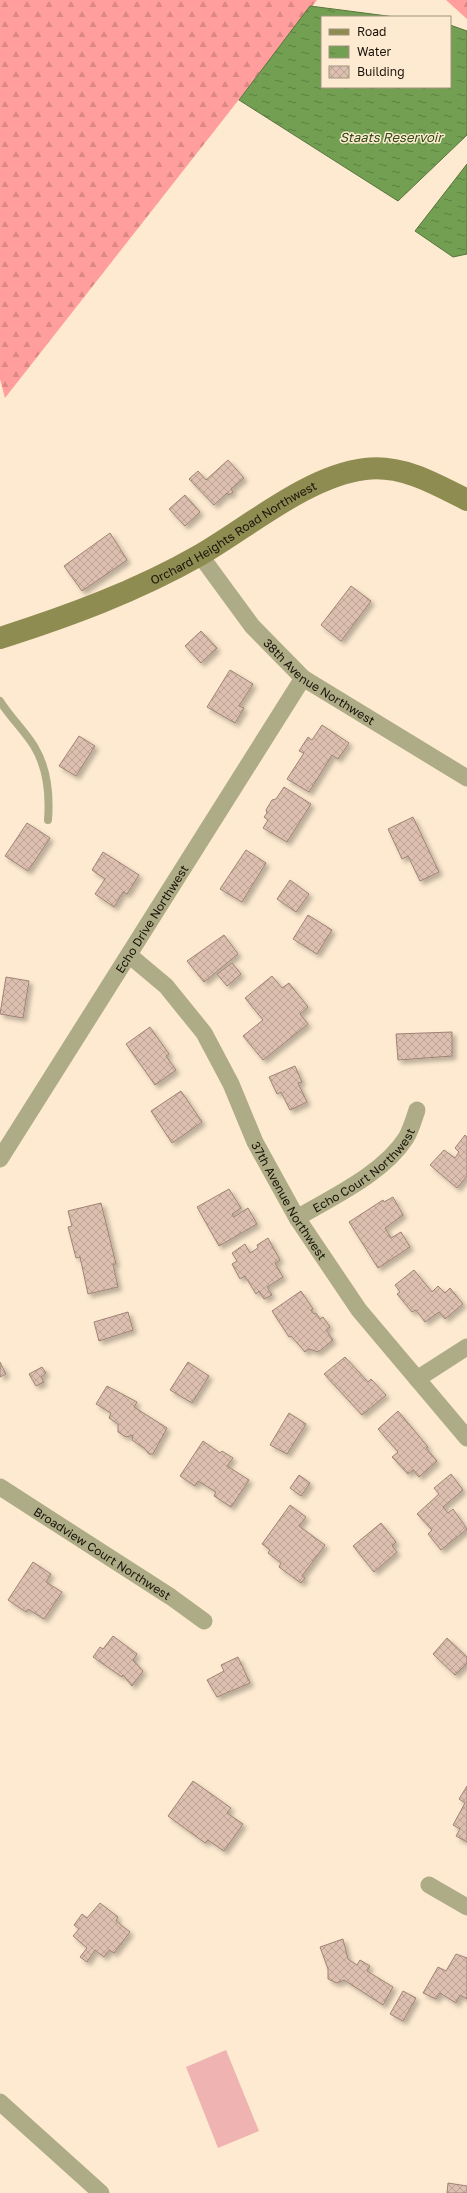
<svg xmlns="http://www.w3.org/2000/svg" width="467" height="2193" font-family="'Golos Text',sans-serif">
  <style>
    .forest { fill: url(#forest-firs) }
    .pitch { fill: #efb3b1 }
    .water { fill: url(#water-ripples); stroke: #57753c }
    .building { fill: url(#building-cross-hatch); stroke: #9f8375; filter: url(#shadow) }
    .lines { fill: none; stroke-linecap: round; stroke-linejoin: round }
    .lane { stroke: #aeac86; stroke-width: 8 }
    .street { stroke: #aeac86; stroke-width: 17 }
    .secondary { stroke: #8f8c52; stroke-width: 22 }
    .labels { text-anchor: middle; dominant-baseline: central; stroke-width: 3; stroke-linejoin: round; paint-order: stroke }
    .street-label { font-size: 12px; fill: #191209; stroke: #fdead0 }
    .water-label { font-size: 13px; font-style: italic; fill: #2e4c16; stroke: #fdead0 }
  </style>
  <defs>
    <pattern id="forest-firs" width="22" height="20" patternUnits="userSpaceOnUse"><rect width="22" height="20" fill="#ff9e9c"/><path d="M5 1l3.5 6h-7zM16 11l3.5 6h-7z" fill="#da8785"/></pattern>
    <pattern id="water-ripples" width="26" height="14" patternUnits="userSpaceOnUse"><rect width="26" height="14" fill="#729f52"/><path d="M2 4q2-2 4 0t4 0M15 11q2-2 4 0t4 0" fill="none" stroke="#5d8042"/></pattern>
    <pattern id="building-cross-hatch" width="8" height="8" patternUnits="userSpaceOnUse"><rect width="8" height="8" fill="#ddbfb0"/><path d="M0 0l8 8M0 8l8-8" fill="none" stroke="#bda396"/></pattern>
    <filter id="shadow"><feDropShadow dx="3.5" dy="3.5" stdDeviation="2" flood-color="#0004"/></filter>
  </defs>
  <rect width="100%" height="100%" fill="#fdead0"/>
  <path class="forest" d="M0,0H317L5,398L0,379Z
    M446,0H467V19Z"/>
  <path class="pitch" d="M226,2050L259,2131L218,2148L186,2067Z"/>
  <path class="water" d="M310,6L395,17H322V87H450V25L467,31V135L398,201L239,100Z
    M467,164V254L453,257L415,231Z"/>
  <path class="building" d="M228,460L244,478L231,489L233,492L229,495L227,493L214,505L189,479L198,471L206,480Z
    M185,495L200,512L185,526L169,509Z
    M110,533L127,560L82,591L64,566Z
    M351,586L371,601L341,641L321,625Z
    M201,631L217,648L201,663L185,646Z
    M230,670L253,684L239,706L244,708L235,723L207,707Z
    M322,725L349,743L338,759L332,755L309,792L287,779L304,753L299,751L308,737L312,740Z
    M79,736L95,746L76,776L59,766Z
    M284,787L311,804L287,842L263,828L268,820L264,817L267,813L266,810L272,800L276,799Z
    M413,817L439,872L420,881L408,856L402,859L388,829Z
    M27,823L50,838L28,871L5,856Z
    M246,850L266,863L242,902L220,889Z
    M103,852L139,875L127,894L123,892L114,907L95,894L105,879L92,870Z
    M290,880L309,894L296,912L277,899Z
    M308,915L332,930L317,954L293,939Z
    M224,935L238,954L204,982L187,961Z
    M232,963L241,974L227,986L217,974Z
    M272,976L282,988L289,983L308,1007L300,1014L308,1024L263,1060L243,1036L263,1020L245,998Z
    M6,977L29,981L23,1018L0,1014Z
    M150,1027L169,1054L166,1056L176,1070L155,1085L126,1044Z
    M452,1032V1056L398,1060L396,1034Z
    M295,1066L302,1082L298,1083L307,1102L290,1110L281,1092L277,1094L269,1077Z
    M181,1091L202,1122L172,1143L151,1111Z
    M465,1135L467,1137V1176L457,1188L430,1165L444,1150L455,1158L459,1152L455,1148Z
    M229,1189L241,1208L232,1214L234,1217L248,1208L257,1224L219,1246L197,1207Z
    M393,1197L403,1215L385,1228L391,1238L401,1232L410,1247L378,1268L349,1222L383,1200L384,1202Z
    M101,1203L116,1264H113L118,1287L88,1294L80,1257L76,1258L68,1227L72,1226L68,1211Z
    M268,1238L280,1260L275,1263L283,1277L267,1287L272,1295L264,1299L259,1291L256,1294L245,1276L240,1279L232,1264L237,1261L232,1253L245,1244L250,1253L258,1248L257,1245Z
    M414,1270L432,1292L438,1286L445,1293L450,1288L463,1304L445,1319L439,1312L425,1322L416,1310L412,1312L397,1294L400,1292L395,1285Z
    M301,1291L313,1309L311,1310L314,1314L316,1313L320,1319L323,1317L330,1327L326,1330L333,1340L318,1352L309,1349L305,1352L291,1336L289,1337L272,1311Z
    M128,1312L133,1330L99,1341L94,1322Z
    M345,1357L368,1382L371,1379L386,1395L362,1415L324,1374Z
    M0,1362L6,1374L0,1377Z
    M188,1362L209,1376L192,1403L170,1390Z
    M42,1367L46,1373L41,1377L44,1382L36,1386L29,1374Z
    M107,1386L137,1402L134,1407L167,1428L153,1454H149L145,1449L132,1440L133,1435L126,1437L118,1432V1424L109,1418L111,1413L96,1404Z
    M398,1411L428,1447L426,1448L437,1461L419,1477L413,1470L408,1474L392,1457L398,1452L378,1429Z
    M289,1413L306,1424L287,1454L270,1445Z
    M203,1441L220,1453L222,1451L233,1458L227,1466L249,1480L231,1507L214,1496L216,1492L198,1481L195,1486L180,1476Z
    M451,1474L463,1490L443,1507L448,1513L453,1509L467,1529L441,1550L428,1534L432,1530L417,1514L439,1494L434,1488Z
    M299,1475L310,1483L301,1496L290,1488Z
    M290,1505L306,1517L299,1526L325,1545L302,1576L305,1578L301,1583L279,1567L281,1563L268,1553L270,1550L262,1544Z
    M381,1523L396,1542L392,1546L397,1552L374,1572L353,1546Z
    M33,1562L51,1574L46,1582L62,1592L44,1619L28,1609L26,1612L8,1600Z
    M113,1636L137,1654L133,1660L143,1671L132,1686L123,1675L122,1677L93,1657L100,1647L103,1649Z
    M447,1638L467,1657V1663L455,1675L433,1654Z
    M238,1657L250,1683L217,1697L207,1680L224,1671L221,1665Z
    M193,1781L231,1808L227,1813L243,1824L224,1851L208,1840L205,1843L168,1816Z
    M467,1786V1842L456,1836L460,1829L453,1825L465,1803L459,1799Z
    M100,1903L118,1917L116,1921L130,1932L114,1953L109,1950L104,1957L95,1950L87,1962L80,1957L87,1948L73,1936L79,1929L74,1925L82,1914L87,1918Z
    M343,1939L348,1959L357,1965L360,1960L370,1966L367,1971L393,1987L383,2005L344,1980L337,1983L328,1979V1969L320,1947Z
    M456,1954L467,1958V1999L460,1995L456,2003L440,1993L436,1999L423,1993L438,1967L446,1971Z
    M403,1991L416,1998L403,2021L390,2014Z
    M448,2183L467,2186V2193H447Z"/>
  <g class="lines">
    <path class="lane" d="M0,701C10,717 24,730 34,746C48,769 50,794 48,820"/>
    <g class="street">
      <path id="s1" d="M200,555L252,626L303,678L467,778"/>
      <path id="s2" d="M129,955L166,986L204,1033L231,1084L255,1142L297,1218L359,1310L467,1438"/>
      <path id="s3" d="M0,1159L303,678"/>
      <path id="s4" d="M297,1218C332,1197 383,1174 406,1138C411,1130 414,1119 417,1110"/>
      <path d="M417,1379L467,1347"/>
      <path id="s5" d="M0,1487L171,1597L204,1621"/>
      <path d="M429,1885L467,1907"/>
      <path d="M0,2102L101,2193"/>
    </g>
    <path class="secondary" id="s6" d="M0,638C69,616 137,591 200,555C250,526 308,476 365,469C401,464 436,484 467,500"/>
  </g>
  <g class="labels">
    <g class="street-label">
      <text stroke="none"><textPath href="#s6" startOffset="257">Orchard Heights Road Northwest</textPath></text>
      <text stroke="none"><textPath href="#s1" startOffset="176">38th Avenue Northwest</textPath></text>
      <text stroke="none"><textPath href="#s3" startOffset="284">Echo Drive Northwest</textPath></text>
      <text stroke="none"><textPath href="#s4" startOffset="83">Echo Court Northwest</textPath></text>
      <text stroke="none"><textPath href="#s2" startOffset="297">37th Avenue Northwest</textPath></text>
      <text stroke="none"><textPath href="#s5" startOffset="122">Broadview Court Northwest</textPath></text>
    </g>
    <g class="water-label">
      <text x="391" y="137">Staats Reservoir</text>
    </g>
  </g>
  <rect x="321" y="16" width="130" height="72" fill="#fdead0" stroke="#a29480"/>
  <rect x="329" y="29" width="20" height="6" fill="#8f8c52" stroke="#a29480"/>
  <text x="357" y="36" font-size="12" fill="#191209">Road</text>
  <rect x="329" y="46" width="20" height="12" fill="url(#water-ripples)" stroke="#a29480"/>
  <text x="357" y="56" font-size="12" fill="#191209">Water</text>
  <rect x="329" y="66" width="20" height="12" fill="url(#building-cross-hatch)" stroke="#a29480"/>
  <text x="357" y="76" font-size="12" fill="#191209">Building</text>
</svg>
